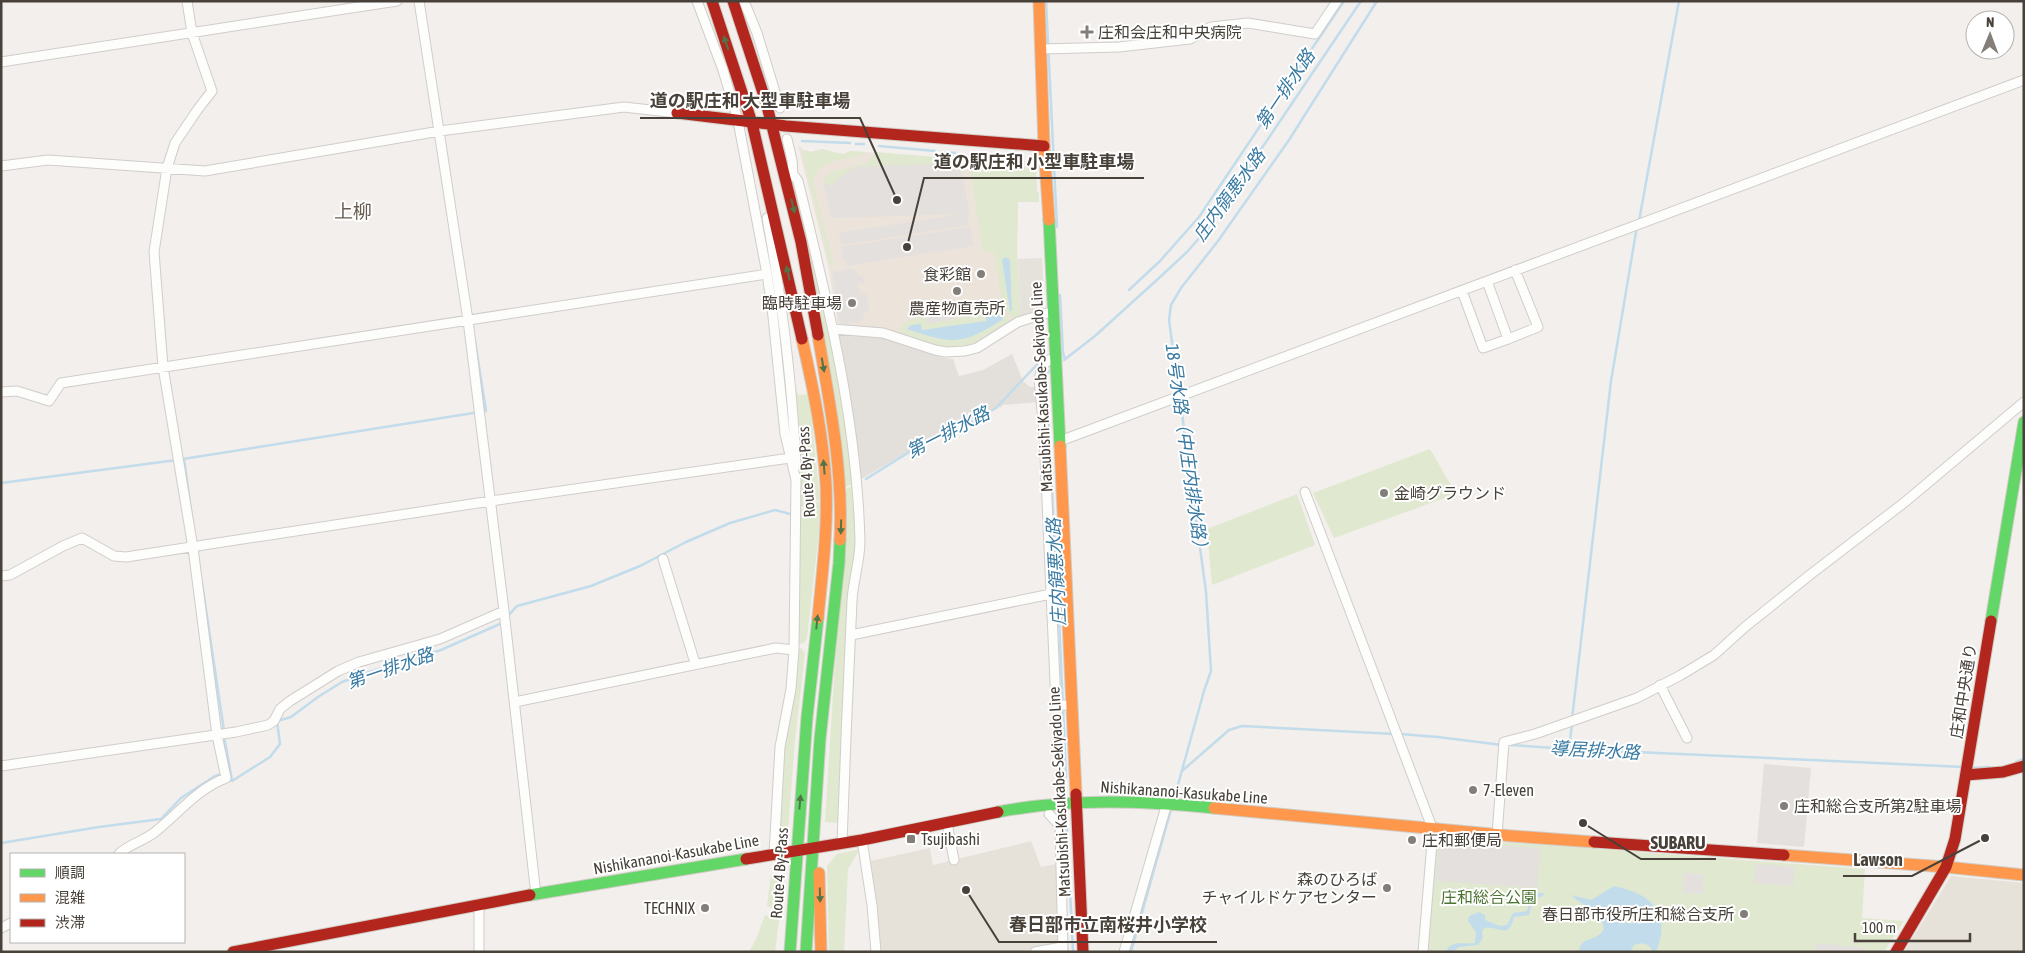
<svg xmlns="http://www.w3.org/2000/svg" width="2025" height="953" font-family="'Asap Condensed','Noto Sans JP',sans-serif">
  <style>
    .residential { fill: #e5e1db }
    .commercial { fill: #ece3da }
    .industrial { fill: #e3e0dc }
    .education { fill: #e7e2d9 }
    .green { fill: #e0e9cf; fill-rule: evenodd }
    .parking { fill: #e3e0dd }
    .water { fill: #c2dceb; fill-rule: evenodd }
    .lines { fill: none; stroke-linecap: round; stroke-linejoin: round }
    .stream { stroke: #c2dceb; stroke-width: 2.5 }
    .street-casing { stroke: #d0cdca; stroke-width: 11 }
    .fast-casing { stroke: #d0ccc4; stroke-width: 13 }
    .slow-casing { stroke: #d0ccc4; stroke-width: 13 }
    .jam-casing { stroke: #d0ccc4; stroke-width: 13 }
    .street { stroke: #fdfdfc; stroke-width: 9 }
    .fast { stroke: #63d668; stroke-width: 11 }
    .slow { stroke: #ff974d; stroke-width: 11 }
    .jam { stroke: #b3261e; stroke-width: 11 }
    .oneway { fill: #517549 }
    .poi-dot { fill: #837e78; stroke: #fff; stroke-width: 2 }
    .labels { text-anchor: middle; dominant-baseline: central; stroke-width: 4; stroke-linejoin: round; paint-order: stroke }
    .poi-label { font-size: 16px; fill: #474139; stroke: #fff; text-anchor: start }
    .street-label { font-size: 16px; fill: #474139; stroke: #fff }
    .park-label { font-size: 16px; fill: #4d7431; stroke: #fff }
    .water-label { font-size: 18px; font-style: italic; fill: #397aa2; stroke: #fff }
    .quarter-label { font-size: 19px; fill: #695e51; stroke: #fff }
    .leader { fill: none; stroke: #474139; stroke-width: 2 }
    .callout-dot { fill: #474139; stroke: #fff; stroke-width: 2 }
    .callout-label { font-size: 18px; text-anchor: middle; font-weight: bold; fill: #474139; stroke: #fff; stroke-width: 4; stroke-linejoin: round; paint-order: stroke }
  </style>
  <rect width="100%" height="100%" fill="#f2efec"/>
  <path class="residential" d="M1042,258L1044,308L1020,316L1018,259Z"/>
  <path class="commercial" d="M798,145L804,150L811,152L822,149L837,153L844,154L850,151L957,159H1022L1026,162L1027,161L1036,171L1037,192L1039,193V202H1018L1017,250L1020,316L985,339L933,345L877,328L838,324L828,265Z"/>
  <path class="industrial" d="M839,334L875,336L909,344L944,358L953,359L959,376L983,370L1012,354L1023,381L1030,387H1039V402L1003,405L1000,408L998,406L972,420L935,436L858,481Z"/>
  <path class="education" d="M1031,841L1041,867L1056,864L1059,943L1017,952H881L878,912L870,861L930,848L933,865Z
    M1951,876L2024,883V952H1904Z"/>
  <path class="green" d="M822,149L837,153L844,154L850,151L865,152L861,156C843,160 815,160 813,183L834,265H830L802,152L804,150L811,152Z
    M876,152L958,159L950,163L851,169L831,186L823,183L824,178L829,173L867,163Z
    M969,161H1020L1021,165L1028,172L1031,166L1036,171L1037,192L1039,193V202H1018L1017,250L1020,316L1013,321L1002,305L994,252L983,253Z
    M792,177C822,277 841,380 852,484L846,487Z
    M1000,306L1011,322C962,354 956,353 902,334L899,330C904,318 915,319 926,317L927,324L979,315V312L992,310V307ZM986,321L936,339L907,328L935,329Z
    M793,374L798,395L809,394L820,499L800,508Z
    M1430,449L1456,494L1334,538L1313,493Z
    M852,486L856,544L838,823L825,822L846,489Z
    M1297,494L1315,545L1212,585L1207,529Z
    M820,501L819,532L807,638L804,643L797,644L800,510Z
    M801,648L805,653L795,740L788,830L778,831L783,752L797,649Z
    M1437,837L1865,869L1862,918L1904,921L1884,952H1426Z
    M860,849L848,869L844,952H829L827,866L837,854Z
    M771,874L779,881L778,910L767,906Z
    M765,915L779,920L775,952H749L756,939Z"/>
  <path class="parking" d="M961,163L969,213H967L969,225L841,245L839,233L961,214L831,218L823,182L831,186L851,169L856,167Z
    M970,227L973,246L847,266L846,260H843L841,247Z
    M852,269L857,271L858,276L863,275L864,283L858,284L860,293H866L869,312L864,313L863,319L859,322L844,324L839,320L832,272Z
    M951,305L953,319L927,324L925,309Z
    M1764,764L1811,768L1804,847L1757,843Z
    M1439,841L1540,848L1537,888L1436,881Z
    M1756,864L1795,867L1793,886L1754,883Z
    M1684,873L1703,874V894L1683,893Z
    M1816,943L1865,948L1864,952H1816Z"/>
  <path class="water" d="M1005,257L1010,260L1012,311H1010L1002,260Z
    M1000,315L1003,319C962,346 952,344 907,329L911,325L921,324L922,330L986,321V317Z
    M1614,886C1652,894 1672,913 1656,952H1653C1649,943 1643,942 1634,945L1630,952H1578C1583,939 1584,942 1595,937C1622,925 1577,902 1571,895L1591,900ZM1631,912H1635L1639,916L1635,923C1629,924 1623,923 1623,916Z
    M1537,893H1544L1543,896L1533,899L1529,915L1514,917C1508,940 1501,926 1484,928L1482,932L1483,938L1478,945L1459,947L1452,952H1446C1451,939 1464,945 1475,943L1476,932L1468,921L1469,916L1479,912L1485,915V920L1500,926L1507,925L1513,913L1527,911L1532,895Z"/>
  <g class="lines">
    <path class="stream" d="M1046,1L1057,227
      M802,141L850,143
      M856,144H864
      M879,146L935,151
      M941,152L955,153
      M974,155L1016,154
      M1639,221L1679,1
      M1129,290L1160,261L1199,217L1344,1
      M1060,295L1063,353L1065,359
      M1064,360L1095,336L1159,278L1187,252L1208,228L1361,1
      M1051,370L1046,374L1057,591
      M1179,394L1169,320L1171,305L1181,288L1218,241L1289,140L1377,1
      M183,459L486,411L475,341
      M184,459L191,511
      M866,479L935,436L962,428L996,408L1045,356
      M1,483L177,460
      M202,583L224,731
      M1058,596L1066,777
      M507,617L517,606L591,586L640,566L686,542L730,523L775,510L790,514
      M1572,719L1611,381L1637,226
      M1400,734L1438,737L1502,745
      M224,736L232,781L270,757L280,744L277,721L291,717L318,697L342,682L369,672L441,650L502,623
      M1510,745L1569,749L1964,767
      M1569,749L1572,724
      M2016,762L2024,759
      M1972,768L1989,767
      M1182,771L1229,730L1242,726L1395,734
      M1174,799L1204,691L1211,671L1206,592L1180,399
      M1067,828L1073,952
      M1,843L99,827L161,819L181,798L215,776L223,774
      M1131,952L1172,806"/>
    <g class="street-casing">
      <path id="street" d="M419,1L468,320L504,611L536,895
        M697,1L723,70L738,121L767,274L772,307L785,434L796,480L794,650L791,689L780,747L774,854
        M744,1L757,33L780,108
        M1041,49L1119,47L1190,39L1211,27L1248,23L1315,34L1337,1
        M1,62L397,1
        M787,139L792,160L793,174
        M1,166L48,160L205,171L440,131L624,107L677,113
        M784,171L793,174L798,181C827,299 857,419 860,541C860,561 853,581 852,601C848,682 845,762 842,843
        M767,218C782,300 792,381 796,465
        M1462,291L1483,348L1508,339L1487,281
        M833,329L883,333L935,350L946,352L965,351L977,348L1018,322L1054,311
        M1508,339L1538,327L1515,270
        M1056,358L1049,360L1043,365L1039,379L1044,432L1056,705H1071
        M1,392L17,391L49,401L61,383L767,274
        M1060,441L2024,80
        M1305,492L1433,830L1423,952
        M663,559L695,663
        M1,576L10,575L63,546L82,538L114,556L126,557L491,501L790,458
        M851,635L1051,594H1066
        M1660,685L1687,738
        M515,702L776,648L794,650
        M1,766L236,732L268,725L274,721L280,709L290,701L338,671L359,662L440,639L504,611
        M1049,814L1060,826L1063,952
        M947,823L954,860
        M1497,835L1504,742L1535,734L1637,698L1681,675L1714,655L1745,627L1811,574L1905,502L2024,402
        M862,840L872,905L876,952
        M119,854C129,844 144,841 155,832C179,813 197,789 226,778L217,735L193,548L163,367L154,252L167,168L175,143L198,109L212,91L192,33L187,1
        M1,928L11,923
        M479,952V904
        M1035,952L1062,947
        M1124,952L1167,803"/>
    </g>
    <g class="fast-casing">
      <path id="fast" d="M1049,220L1060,446
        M1991,621L2024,422
        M998,812C1069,798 1142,801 1214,808
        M530,895L746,859
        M790,952L807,717L818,618
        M806,952L820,739L839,563L840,540"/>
    </g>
    <g class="slow-casing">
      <path id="slow" d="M1039,1L1044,146L1049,220
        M818,335C830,406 843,467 840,540
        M802,339C813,387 823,435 826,485C828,530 822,574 818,618
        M1060,446L1076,794
        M1214,808L1512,836L1594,842
        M1784,855L1946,867L2024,875
        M819,873L821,952"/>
    </g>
    <g class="jam-casing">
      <path id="jam" d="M712,1L752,123L802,339
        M733,1L766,102L801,242L818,335
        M677,113L786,126L1044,146
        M1966,775L2003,772L2024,766
        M1076,794L1083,952
        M1594,842L1784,855
        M746,859L862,840L998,812
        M233,952L530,895
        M1896,952L1946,867L1955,839L1991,621"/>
    </g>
    <use href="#street" class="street"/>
    <use href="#fast" class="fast"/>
    <use href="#slow" class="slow"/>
    <use href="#jam" class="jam"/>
  </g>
  <defs><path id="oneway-solid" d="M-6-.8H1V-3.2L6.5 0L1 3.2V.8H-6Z" transform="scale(1.25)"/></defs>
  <g class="oneway">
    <use href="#oneway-solid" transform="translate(726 43) rotate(-109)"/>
    <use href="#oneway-solid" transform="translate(793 206) rotate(76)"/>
    <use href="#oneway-solid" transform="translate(788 273) rotate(-103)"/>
    <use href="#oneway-solid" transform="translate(823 365) rotate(80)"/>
    <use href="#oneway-solid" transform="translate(824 467) rotate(-95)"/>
    <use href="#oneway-solid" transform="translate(841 527) rotate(91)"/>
    <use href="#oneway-solid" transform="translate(817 622) rotate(-84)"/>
    <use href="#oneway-solid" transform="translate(800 802) rotate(-85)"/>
    <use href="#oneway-solid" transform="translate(820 895) rotate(88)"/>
  </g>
  <g class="poi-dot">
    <path d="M1084.5 24.5h5v5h5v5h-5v5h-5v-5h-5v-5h5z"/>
    <circle cx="981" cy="274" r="5"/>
    <circle cx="957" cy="291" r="5"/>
    <circle cx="852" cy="303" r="5"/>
    <circle cx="1384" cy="493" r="5"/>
    <circle cx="1473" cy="790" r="5"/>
    <circle cx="1784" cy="806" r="5"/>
    <rect x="906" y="834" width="10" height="10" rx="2.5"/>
    <circle cx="1412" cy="840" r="5"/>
    <circle cx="1387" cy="888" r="5"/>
    <circle cx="705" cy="908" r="5"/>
    <circle cx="1744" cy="914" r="5"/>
  </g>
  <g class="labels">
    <g class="poi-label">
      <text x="1098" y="32">庄和会庄和中央病院</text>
      <text x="971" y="274" text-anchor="end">食彩館</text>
      <text x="842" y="303" text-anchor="end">臨時駐車場</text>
      <text x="957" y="308" text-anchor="middle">農産物直売所</text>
      <text x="1394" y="493">金崎グラウンド</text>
      <text x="1483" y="790">7-Eleven</text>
      <text x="1794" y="806">庄和総合支所第2駐車場</text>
      <text x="921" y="839">Tsujibashi</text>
      <text x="1422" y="840">庄和郵便局</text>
      <text x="1377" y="879" text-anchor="end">森のひろば<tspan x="1377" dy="18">チャイルドケアセンター</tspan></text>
      <text x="695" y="908" text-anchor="end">TECHNIX</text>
      <text x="1734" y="914" text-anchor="end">春日部市役所庄和総合支所</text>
    </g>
    <g class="street-label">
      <text transform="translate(1041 387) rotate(-93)">Matsubishi-Kasukabe-Sekiyado Line</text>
      <text transform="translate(806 472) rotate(-94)">Route 4 By-Pass</text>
      <text transform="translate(1963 691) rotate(-81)">庄和中央通り</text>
      <text transform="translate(1059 792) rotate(-93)">Matsubishi-Kasukabe-Sekiyado Line</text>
      <text transform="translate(1184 792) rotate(4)">Nishikananoi-Kasukabe Line</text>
      <text transform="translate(676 854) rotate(-10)">Nishikananoi-Kasukabe Line</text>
      <text transform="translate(779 873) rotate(-86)">Route 4 By-Pass</text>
    </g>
    <g class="park-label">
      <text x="1489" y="897">庄和総合公園</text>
    </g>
    <g class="water-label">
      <text transform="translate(1285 89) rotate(-56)">第一排水路</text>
      <text transform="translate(1229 195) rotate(-54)">庄内領悪水路</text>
      <text transform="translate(948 432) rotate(-27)">第一排水路</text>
      <text transform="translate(1187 450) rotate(82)">18号水路（中庄内排水路）</text>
      <text transform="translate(1056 572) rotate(-93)">庄内領悪水路</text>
      <text transform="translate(390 668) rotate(-19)">第一排水路</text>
      <text transform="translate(1595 750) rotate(3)">導居排水路</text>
    </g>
    <g class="quarter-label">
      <text x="353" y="211">上柳</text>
    </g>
  </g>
  <path class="leader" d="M897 200L860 118H640M907 247L924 178H1144M1583 823L1641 859H1716M1985 838L1912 876H1843M966 890L999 942H1217"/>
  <g class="callout-dot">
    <circle cx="897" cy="200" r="5"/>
    <circle cx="907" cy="247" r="5"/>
    <circle cx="1583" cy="823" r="5"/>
    <circle cx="1985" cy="838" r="5"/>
    <circle cx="966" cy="890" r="5"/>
  </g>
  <g class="callout-label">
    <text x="750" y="107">道の駅庄和 大型車駐車場</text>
    <text x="1034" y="168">道の駅庄和 小型車駐車場</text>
    <text x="1678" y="849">SUBARU</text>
    <text x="1878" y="866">Lawson</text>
    <text x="1108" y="931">春日部市立南桜井小学校</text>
  </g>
  <rect width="2025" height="953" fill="none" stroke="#474139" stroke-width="5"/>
  <rect x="10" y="853" width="175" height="90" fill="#ffffff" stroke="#b5b3b0"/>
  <rect x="20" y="869" width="25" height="8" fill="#63d668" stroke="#b5b3b0"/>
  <text x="55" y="878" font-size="15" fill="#474139">順調</text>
  <rect x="20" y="894" width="25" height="8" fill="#ff974d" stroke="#b5b3b0"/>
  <text x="55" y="903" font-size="15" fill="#474139">混雑</text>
  <rect x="20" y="919" width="25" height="8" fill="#b3261e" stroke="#b5b3b0"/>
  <text x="55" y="928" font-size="15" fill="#474139">渋滞</text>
  <g transform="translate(1990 35) rotate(1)"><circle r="24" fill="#ffffff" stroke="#b5b3b0"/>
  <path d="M0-4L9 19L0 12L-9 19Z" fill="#837e78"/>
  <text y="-8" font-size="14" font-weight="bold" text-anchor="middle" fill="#474139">N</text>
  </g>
  <path d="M1855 933v8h115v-8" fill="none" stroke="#474139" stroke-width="2.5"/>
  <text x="1862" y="933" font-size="15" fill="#474139" stroke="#ffffff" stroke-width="4" paint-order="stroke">100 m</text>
</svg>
